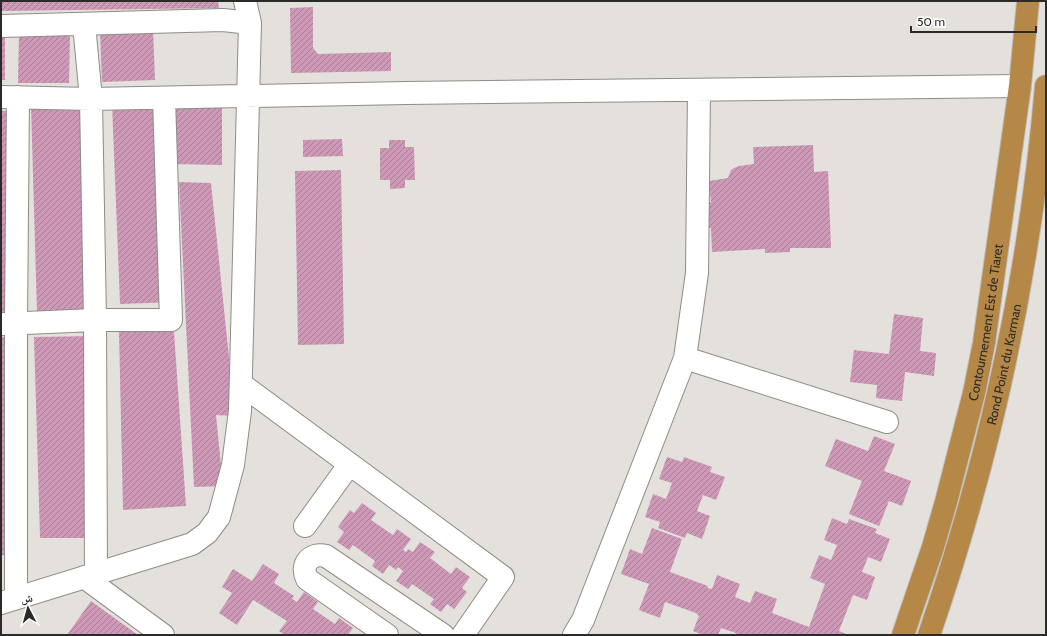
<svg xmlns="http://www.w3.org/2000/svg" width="1047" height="636" font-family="Cabin,'Noto Naskh Arabic',sans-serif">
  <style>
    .building { fill: url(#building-hatch) }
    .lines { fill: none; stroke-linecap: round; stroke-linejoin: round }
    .minor-casing { stroke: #8f8c88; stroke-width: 24 }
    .highway-casing { stroke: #bfbfbf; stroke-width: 24 }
    .minor { stroke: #fff; stroke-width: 22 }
    .highway { stroke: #b68847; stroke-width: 22 }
    .labels { text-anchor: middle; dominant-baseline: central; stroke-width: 3; stroke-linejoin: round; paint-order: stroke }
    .street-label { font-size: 13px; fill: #2b2a29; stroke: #fff }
  </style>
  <defs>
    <pattern id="building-hatch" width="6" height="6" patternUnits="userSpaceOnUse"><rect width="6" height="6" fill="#ce98b7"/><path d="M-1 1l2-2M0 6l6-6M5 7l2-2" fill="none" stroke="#a77c95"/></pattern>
  </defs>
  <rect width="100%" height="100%" fill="#e4e1dc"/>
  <path class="building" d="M1,1H218L219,8L1,11Z
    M313,7V48L318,54L391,52V71L291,73L290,8Z
    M153,28L155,80L102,82L100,30Z
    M19,33L70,34L69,83H18Z
    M1,36H5V80H1Z
    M112,104H159L177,302L120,304Z
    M31,105L85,106L94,312L37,314Z
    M170,107H222V165L169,164Z
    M1,111H13V314L1,315Z
    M342,139L343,156L303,157V140Z
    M389,140H405V147H414L415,180H405V188L390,189V180H380V148H389Z
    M813,145L814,172L828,171L831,248H790V252L765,253V249L712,252L711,228H707V203L711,202L709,181L728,178L731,170L734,168L739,166L754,164L753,147Z
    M341,170L344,344L298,345L295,171Z
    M179,182L211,183L235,416L216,415L223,486L194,487Z
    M894,314L923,318L920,351L936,353L934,376L905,372L902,401L876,398L877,385L850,382L854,350L889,354Z
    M119,332H174L186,506L123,510Z
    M94,336L97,538H40L34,337Z
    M1,337H15L18,556L1,555Z
    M874,436L895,444L884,471L911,481L902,506L889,501L879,526L849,514L862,481L825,466L836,439L868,451Z
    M667,457L682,462L684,457L712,467L710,472L725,477L716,500L703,495L697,511L710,516L702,539L687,533L685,538L658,528L660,522L645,517L653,494L666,499L672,483L659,479Z
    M362,503L376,513L371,520L393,535L397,529L411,539L403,550L406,552L408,549L413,552L420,542L435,552L430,558L451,574L456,567L470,577L462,588L467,592L454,609L447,604L441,612L430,604L434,599L412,584L408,589L396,581L403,571L398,567L396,570L389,565L383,574L372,566L375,561L353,545L349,550L337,542L344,532L338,527L350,510L354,513Z
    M832,518L847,524L849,519L877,529L875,533L890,539L881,562L868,557L862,572L875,577L867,600L853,595L839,631L849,635H736V633L721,628L718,635H703L693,631L699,616L696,613L665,602L660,618L639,610L649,584L621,574L630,549L642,554L652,528L682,539L670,572L708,586L707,588L712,589L717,575L740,584L735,597L750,603L755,591L777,599L772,613L809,627L825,584L810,578L819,555L831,560L837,545L824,540Z
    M263,564L279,574L274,583L294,596L292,599L297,602L304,592L318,602L313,609L335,624L339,618L353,628L348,635H297L295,634L294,635H285L279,631L287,621L253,600L237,625L219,613L232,593L222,587L233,569L252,581Z
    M91,601L138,635H67Z"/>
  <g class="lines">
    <g class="minor-casing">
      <path id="minor" d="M245,1L250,23
        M84,24L91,99L95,320L96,574
        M1,26L223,20L250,23L240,411L233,465L219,517L207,533L192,544L1,603
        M1,97L91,99L406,93L1020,86
        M2,324L95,320H171L164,98
        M685,358L887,422
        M241,384L503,577L463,635
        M305,526L349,465
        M84,577L163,635
        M16,598V324L18,97
        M387,635L307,579C300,565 310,552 326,556L443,635
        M574,635L583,620L685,358L697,273L699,90"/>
    </g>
    <g class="highway-casing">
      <g id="highway">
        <path id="s1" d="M903,635L933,547L946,502L974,393L984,343L1020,86L1028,1"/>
        <path id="s2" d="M929,635C990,458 1030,272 1046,86"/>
      </g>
    </g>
    <use href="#minor" class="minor"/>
    <use href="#highway" class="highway"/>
  </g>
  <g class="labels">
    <g class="street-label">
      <text stroke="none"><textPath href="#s1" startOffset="324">Contournement Est de Tiaret</textPath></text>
      <text stroke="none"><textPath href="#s2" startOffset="281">Rond Point du Karman</textPath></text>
    </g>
  </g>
  <rect width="1047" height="636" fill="none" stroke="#2b2a29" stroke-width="4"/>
  <g transform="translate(28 608) rotate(354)" stroke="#ffffff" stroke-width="3" paint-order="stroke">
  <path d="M0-3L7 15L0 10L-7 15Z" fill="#2b2a29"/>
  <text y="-6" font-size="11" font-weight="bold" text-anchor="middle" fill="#2b2a29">ش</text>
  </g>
  <path d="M911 26v6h125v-6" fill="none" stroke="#2b2a29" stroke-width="2"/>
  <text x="917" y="26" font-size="12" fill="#2b2a29" stroke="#ffffff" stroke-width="3" paint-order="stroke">50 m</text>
</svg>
